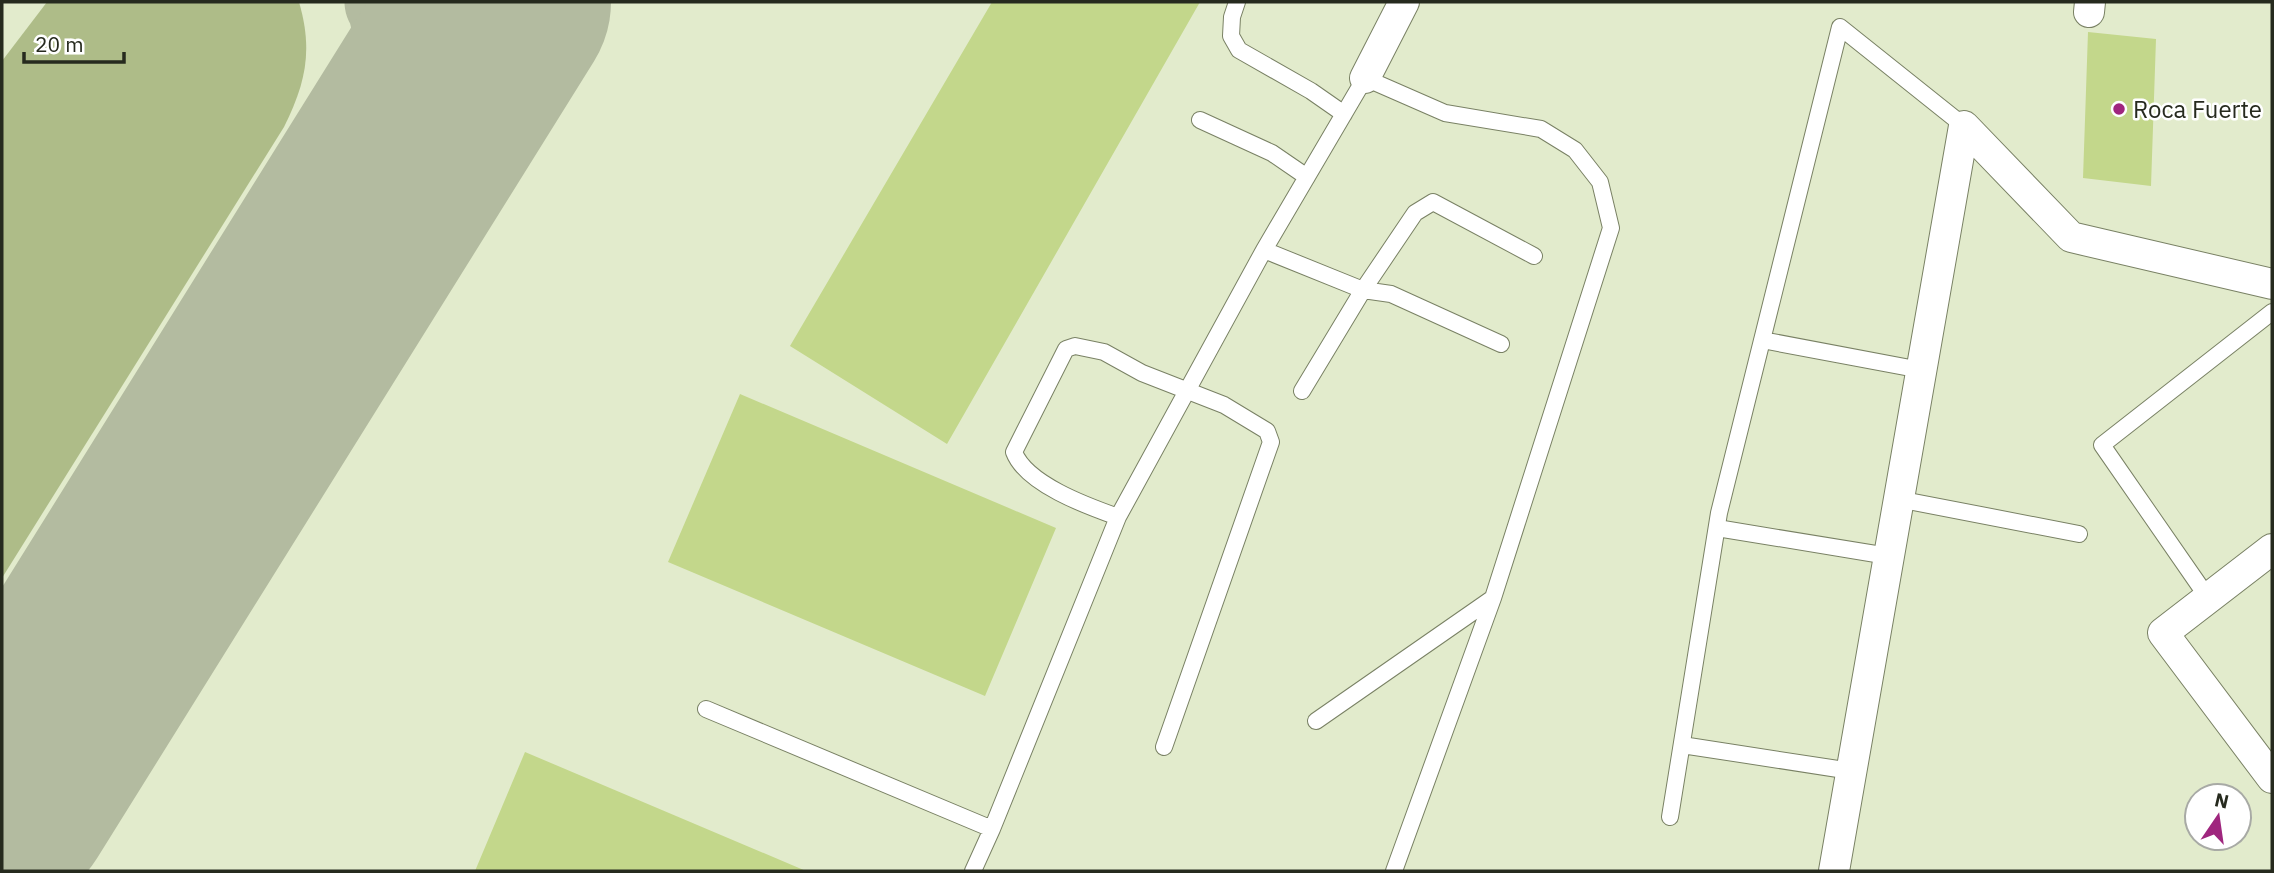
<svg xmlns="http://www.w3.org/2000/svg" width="2274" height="873" font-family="'IBM Plex Sans',sans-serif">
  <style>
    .green { fill: #aebc88 }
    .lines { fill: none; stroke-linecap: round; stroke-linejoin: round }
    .taxiway { stroke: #b3bba0; stroke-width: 89 }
    .runway { stroke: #b3bba0; stroke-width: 224 }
    .building { fill: #c3d78b }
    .lane-casing { stroke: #798164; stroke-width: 18 }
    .street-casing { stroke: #798164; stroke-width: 32 }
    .lane { stroke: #fff; stroke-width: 16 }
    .street { stroke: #fff; stroke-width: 30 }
    .poi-dot { fill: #9f267e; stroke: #fff; stroke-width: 2.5 }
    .labels { text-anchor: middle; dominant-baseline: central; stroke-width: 5; stroke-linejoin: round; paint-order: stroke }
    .poi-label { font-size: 24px; fill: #262a1e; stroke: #fff; text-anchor: start }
  </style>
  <rect width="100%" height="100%" fill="#e2ebcc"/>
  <path class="green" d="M47,2H299C313,50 306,83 284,127L2,578V61Z"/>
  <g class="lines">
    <path class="taxiway" d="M389,2L392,7L411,90V144"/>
    <path class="runway" d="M2,799L499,2"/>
  </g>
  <path class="building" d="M992,2H1200L947,444L790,346Z
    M2088,32L2156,39L2151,186L2083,178Z
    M740,394L1056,528L985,696L668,562Z
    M525,752L806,871H475Z"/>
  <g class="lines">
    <g class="lane-casing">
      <path id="lane" d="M1237,2L1232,17L1231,36L1239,50L1311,91L1344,114
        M1200,120L1272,153L1307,177
        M1264,250L1363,290L1415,213L1433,202L1534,256
        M1762,340L1921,370
        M1302,391L1363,290L1391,294L1501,344
        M1898,499L2079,534
        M1118,517C1087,506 1026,484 1014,452L1066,349L1075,346L1104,352L1142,373L1224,405L1267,431L1271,442L1164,747
        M1717,528L1888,556
        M2208,598L2102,445L2272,312
        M706,709L992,829
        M1316,721L1493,598
        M1682,745L1851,771
        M1670,817L1719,513L1840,27L1964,126
        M973,871L992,829L1118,517L1264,250L1365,78L1445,113L1541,129L1575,150L1600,182L1611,228L1493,598L1394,871"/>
    </g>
    <g class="street-casing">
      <path id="street" d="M2089,12L2090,2
        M1365,78L1404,2
        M2272,549L2163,633L2272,778
        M1834,871L1964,126L2071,237L2272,284"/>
    </g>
    <use href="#lane" class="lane"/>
    <use href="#street" class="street"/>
  </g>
  <circle class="poi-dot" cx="2119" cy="109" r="7"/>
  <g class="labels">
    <g class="poi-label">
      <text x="2133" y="109">Roca Fuerte</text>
    </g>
  </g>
  <rect width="2274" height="873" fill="none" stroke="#262a1e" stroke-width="7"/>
  <g transform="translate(2218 817) rotate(13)"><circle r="33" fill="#ffffff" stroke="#a8aaa5" stroke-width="2"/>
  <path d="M0-5L12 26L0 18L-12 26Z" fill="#9f267e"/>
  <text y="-10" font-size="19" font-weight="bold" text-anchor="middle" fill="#262a1e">N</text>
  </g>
  <path d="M24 52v10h100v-10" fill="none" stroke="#262a1e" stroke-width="3.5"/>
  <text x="35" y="52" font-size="21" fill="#262a1e" stroke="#ffffff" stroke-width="5" paint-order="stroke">20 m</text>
</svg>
